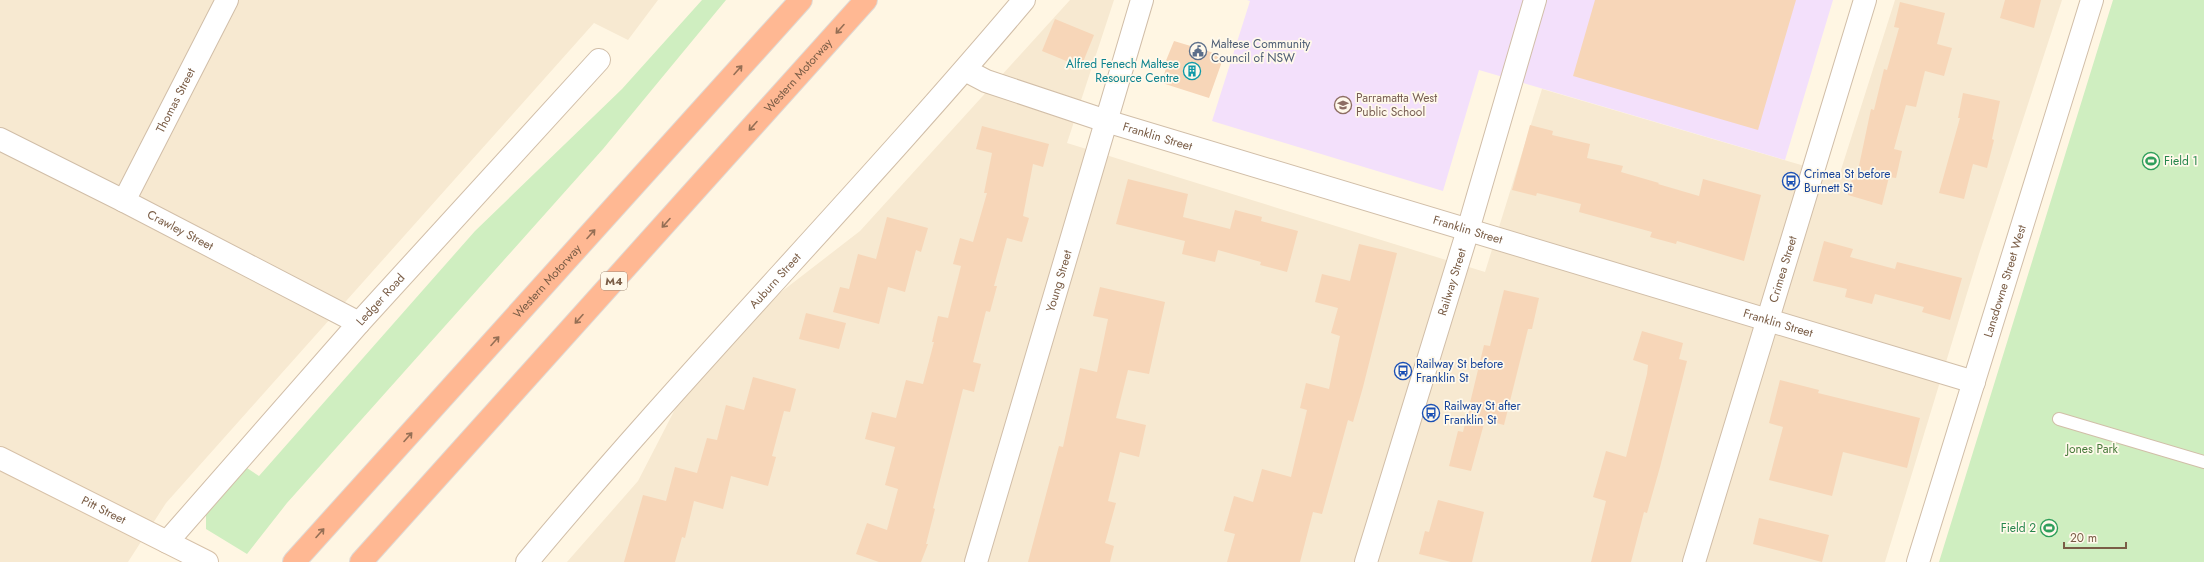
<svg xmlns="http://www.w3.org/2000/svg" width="2204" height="562" font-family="Jost,sans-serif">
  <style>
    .residential { fill: #f7e9d1 }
    .education { fill: #f3e0fb }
    .green { fill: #cfeec0 }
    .building { fill: #f7d6b8 }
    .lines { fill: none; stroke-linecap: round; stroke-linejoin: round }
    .lane-casing { stroke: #d1bea8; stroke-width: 14 }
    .street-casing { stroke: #d1bea8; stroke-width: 24 }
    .secondary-casing { stroke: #d7c1a8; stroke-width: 24 }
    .highway-casing { stroke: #dfd8d3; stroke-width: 24 }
    .lane { stroke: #fff; stroke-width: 12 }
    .street { stroke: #fff; stroke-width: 22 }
    .secondary { stroke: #fff; stroke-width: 22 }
    .highway { stroke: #ffb893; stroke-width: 22 }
    .oneway { stroke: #956f55 }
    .labels { text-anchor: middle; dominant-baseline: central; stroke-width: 3.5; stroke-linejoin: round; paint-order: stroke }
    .shield { fill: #fff9eb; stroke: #a28c78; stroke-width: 1 }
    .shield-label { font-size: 11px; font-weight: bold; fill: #7a5d46 }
    .service-label { font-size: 12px; fill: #4e5e75; stroke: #fff9eb; text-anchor: start }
    .culture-label { font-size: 12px; fill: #0d838f; stroke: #fff9eb; text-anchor: end }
    .street-label { font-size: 12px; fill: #7a5d46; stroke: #fff9eb }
    .education-label { font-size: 12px; fill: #785e54; stroke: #fff9eb; text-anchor: start }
    .leisure-label { font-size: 12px; fill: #27864d; stroke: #fff9eb; text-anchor: start }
    .transit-label { font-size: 12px; fill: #164399; stroke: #fff9eb; text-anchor: start }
    .park-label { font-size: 12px; fill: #477a3a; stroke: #fff9eb }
  </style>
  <rect width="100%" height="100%" fill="#fff6e3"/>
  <path class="residential" d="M0,0H658L628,40L594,23L166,503L128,562H0Z
    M1070,0H1114L1067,143L1485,272L1542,89L1839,176L1895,0H2062L1979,254L1885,562H567L638,481L705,351L860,231Z"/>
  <path class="education" d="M1247,0H1833L1785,160L1479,70L1443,191L1212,121L1250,1Z"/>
  <path class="green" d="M702,0H726L603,149L287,503L247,554L206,529V515L247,468L259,476L475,231L622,89Z
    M2113,0H2204V562H1939Z"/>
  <path class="building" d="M1595,0H1796L1758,130L1573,76Z
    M2005,0H2041L2034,28L2000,18Z
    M1900,2L1945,13L1937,44L1952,48L1944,76L1925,71L1916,107L1906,105L1894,149L1902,151L1896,178L1889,177L1882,205L1848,195L1852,179L1856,180L1871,109L1874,110L1884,69L1887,70L1899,28L1894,27Z
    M1055,19L1094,35L1081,67L1042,51Z
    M1174,41L1224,56L1209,98L1162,83L1167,64L1165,63Z
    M1963,93L2000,101L1992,139L1994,140L1987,168L1973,164L1964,199L1939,193L1960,118H1958Z
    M1530,125L1553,131L1552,135L1590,144L1587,158L1623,166L1621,172L1659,183L1658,184L1699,196L1703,179L1761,195L1744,261L1677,241L1676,244L1650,237L1652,232L1579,212L1581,204L1537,193L1536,196L1512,190Z
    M982,126L1049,144L1043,167L1033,164L1023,216L1029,218L1022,242L1007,238L994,286H997L990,312L986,311L973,362L981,364L974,392L963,389L933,508L935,509L926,544H928L921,562H879L856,554L867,523L887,530L898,489L885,485L895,447L865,439L872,412L896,418L906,380L923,384L934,342H932L938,316L948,318L961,266L953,264L960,238L973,242L987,193H984L992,153L976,149Z
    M1128,179L1188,194L1183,217L1230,229L1235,210L1262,217L1261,221L1298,231L1287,272L1260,265L1261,262L1218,250L1215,262L1182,254L1185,241L1116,224Z
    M887,217L928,228L921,252L916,250L905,292L888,287L879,324L833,312L840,287L849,289L858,254L876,259Z
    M1824,241L1853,249L1850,257L1895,269L1897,262L1962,278L1950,320L1922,312L1924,307L1875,294L1872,304L1845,297L1847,289L1813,281Z
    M1359,244L1397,253L1363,387L1353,422L1348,420L1322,514L1313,512L1300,562H1227L1235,534L1224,531L1234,496L1253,502L1262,469L1291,477L1307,410L1300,408L1306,383L1329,389L1340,336L1331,333L1338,308L1315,302L1322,274L1350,281Z
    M1100,287L1165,302L1149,374L1128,370L1116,418L1146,425L1139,457L1120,452L1108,501L1116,503L1105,543L1114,546L1110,562H1028L1059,446L1063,447L1080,368L1097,372L1108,319L1093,316Z
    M1504,290L1539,298L1532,329H1528L1504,425L1485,420L1471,471L1449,466L1458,431L1463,432L1484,345L1490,346Z
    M806,313L846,323L839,349L799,339Z
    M1642,331L1683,343L1679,359L1687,361L1660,467L1647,513L1644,512L1631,562H1591L1606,501L1593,497L1606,451L1626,457L1647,374L1648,365L1633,360Z
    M753,377L796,389L790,412L784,411L772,456L776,457L768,486L731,476L723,509L694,501L685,538L682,537L675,562H624L643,495L666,501L675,467L697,473L707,438L717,440L726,405L744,410Z
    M1780,380L1819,390L1818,393L1920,418L1907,468L1843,452L1832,496L1769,480L1783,427L1769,423Z
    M1438,500L1484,512L1472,562H1451L1419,554L1425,531L1429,532Z
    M1759,518L1829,535L1822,562L1753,544Z"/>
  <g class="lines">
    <g class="lane-casing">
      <path id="lane" d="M2059,419L2204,462"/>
    </g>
    <g class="street-casing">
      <g id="street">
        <path id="s1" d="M965,70L986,81L1106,121L1974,382"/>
        <path id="s2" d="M0,139L124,201L359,323"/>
        <path id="s3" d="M124,201L227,0"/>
        <path id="s4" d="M167,542L359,323L599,60"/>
        <path id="s5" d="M527,562C687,370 863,191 1024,0"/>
        <path id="s6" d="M976,562L1142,0"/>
        <path id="s7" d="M1366,562L1468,230L1535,0"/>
        <path id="s8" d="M1694,562L1865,0"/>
        <path id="s9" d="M1918,562L2092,0"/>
      </g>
    </g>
    <g class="secondary-casing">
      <g id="secondary">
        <path id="s10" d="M0,458L207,562"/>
      </g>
    </g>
    <g class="highway-casing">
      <g id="highway">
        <path id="s11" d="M294,562L801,0"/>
        <path id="s12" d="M361,562L866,0"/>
      </g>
    </g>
    <use href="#lane" class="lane"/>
    <use href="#street" class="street"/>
    <use href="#secondary" class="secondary"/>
    <use href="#highway" class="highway"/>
  </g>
  <defs><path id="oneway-shaft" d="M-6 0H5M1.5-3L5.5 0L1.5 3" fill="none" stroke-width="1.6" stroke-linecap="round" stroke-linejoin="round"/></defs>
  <g class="oneway">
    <use href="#oneway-shaft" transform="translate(840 29) rotate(132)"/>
    <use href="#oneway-shaft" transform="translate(738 70) rotate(-48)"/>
    <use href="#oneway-shaft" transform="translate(753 126) rotate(132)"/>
    <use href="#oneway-shaft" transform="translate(666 223) rotate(132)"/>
    <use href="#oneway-shaft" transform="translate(591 234) rotate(-48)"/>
    <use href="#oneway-shaft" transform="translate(579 319) rotate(132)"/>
    <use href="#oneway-shaft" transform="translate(495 341) rotate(-48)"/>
    <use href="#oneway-shaft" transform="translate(408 437) rotate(-48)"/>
    <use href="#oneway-shaft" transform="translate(320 533) rotate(-48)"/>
  </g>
  <defs>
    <g id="civic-ring" transform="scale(0.9)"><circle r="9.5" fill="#fff9eb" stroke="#5c6f8a" stroke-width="1.5"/><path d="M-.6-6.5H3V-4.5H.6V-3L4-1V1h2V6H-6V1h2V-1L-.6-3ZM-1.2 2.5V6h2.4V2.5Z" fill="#5c6f8a"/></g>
    <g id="building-ring" transform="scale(0.9)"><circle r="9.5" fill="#fff9eb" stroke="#0f9aa8" stroke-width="1.5"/><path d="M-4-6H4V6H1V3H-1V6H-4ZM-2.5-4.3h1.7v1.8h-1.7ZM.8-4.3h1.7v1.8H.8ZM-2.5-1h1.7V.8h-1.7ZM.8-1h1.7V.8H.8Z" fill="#0f9aa8"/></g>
    <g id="school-ring" transform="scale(0.9)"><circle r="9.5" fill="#fff9eb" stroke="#8d6e63" stroke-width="1.5"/><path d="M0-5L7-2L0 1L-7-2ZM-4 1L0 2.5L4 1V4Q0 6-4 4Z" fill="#8d6e63"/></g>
    <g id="stadium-ring" transform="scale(0.9)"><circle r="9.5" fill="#fff9eb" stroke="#2e9e5b" stroke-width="1.5"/><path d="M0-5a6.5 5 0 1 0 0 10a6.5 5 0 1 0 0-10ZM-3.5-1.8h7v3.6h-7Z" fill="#2e9e5b"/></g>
    <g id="bus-ring" transform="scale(0.9)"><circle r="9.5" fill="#fff9eb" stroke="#1a4fb4" stroke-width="1.5"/><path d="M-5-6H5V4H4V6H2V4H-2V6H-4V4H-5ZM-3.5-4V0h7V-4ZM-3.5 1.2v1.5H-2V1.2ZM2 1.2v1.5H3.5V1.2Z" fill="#1a4fb4"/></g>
  </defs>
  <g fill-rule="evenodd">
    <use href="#civic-ring" x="1198" y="51"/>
    <use href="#building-ring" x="1192" y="71"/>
    <use href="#school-ring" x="1343" y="105"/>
    <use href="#stadium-ring" x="2151" y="161"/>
    <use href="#bus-ring" x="1791" y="181"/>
    <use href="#bus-ring" x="1403" y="371"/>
    <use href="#bus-ring" x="1431" y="413"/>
    <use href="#stadium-ring" x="2049" y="528"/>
  </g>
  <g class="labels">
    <rect class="shield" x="601" y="272" width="26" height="18" rx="3"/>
    <g class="shield-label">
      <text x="614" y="281">M4</text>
    </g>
    <g class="service-label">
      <text x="1211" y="44">Maltese Community<tspan x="1211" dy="14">Council of NSW</tspan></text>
    </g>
    <g class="culture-label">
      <text x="1179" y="64">Alfred Fenech Maltese<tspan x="1179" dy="14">Resource Centre</tspan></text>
    </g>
    <g class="street-label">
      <text stroke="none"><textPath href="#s12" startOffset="654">Western Motorway</textPath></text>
      <text stroke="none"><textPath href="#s3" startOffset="113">Thomas Street</textPath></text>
      <text stroke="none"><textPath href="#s1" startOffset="204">Franklin Street</textPath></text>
      <text stroke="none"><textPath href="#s2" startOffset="202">Crawley Street</textPath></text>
      <text stroke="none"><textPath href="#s1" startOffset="528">Franklin Street</textPath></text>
      <text stroke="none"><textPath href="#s8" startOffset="306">Crimea Street</textPath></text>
      <text stroke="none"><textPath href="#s5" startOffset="375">Auburn Street</textPath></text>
      <text stroke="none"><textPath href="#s6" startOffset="293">Young Street</textPath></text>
      <text stroke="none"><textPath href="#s7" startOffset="293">Railway Street</textPath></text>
      <text stroke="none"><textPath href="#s9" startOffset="294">Lansdowne Street West</textPath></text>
      <text stroke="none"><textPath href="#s11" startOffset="378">Western Motorway</textPath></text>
      <text stroke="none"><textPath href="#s4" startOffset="323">Ledger Road</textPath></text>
      <text stroke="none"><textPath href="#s1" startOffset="852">Franklin Street</textPath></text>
      <text stroke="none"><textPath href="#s10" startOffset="116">Pitt Street</textPath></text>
    </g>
    <g class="education-label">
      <text x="1356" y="98">Parramatta West<tspan x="1356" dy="14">Public School</tspan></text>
    </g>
    <g class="leisure-label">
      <text x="2164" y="161">Field 1</text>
      <text x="2036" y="528" text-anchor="end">Field 2</text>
    </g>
    <g class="transit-label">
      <text x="1804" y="174">Crimea St before<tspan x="1804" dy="14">Burnett St</tspan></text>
      <text x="1416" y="364">Railway St before<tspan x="1416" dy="14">Franklin St</tspan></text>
      <text x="1444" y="406">Railway St after<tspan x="1444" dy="14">Franklin St</tspan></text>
    </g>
    <g class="park-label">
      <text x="2092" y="449">Jones Park</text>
    </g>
  </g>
  <path d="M2064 542v6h62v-6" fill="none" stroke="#7a5d46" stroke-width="2"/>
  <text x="2070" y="542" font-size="12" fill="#7a5d46" stroke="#fff9eb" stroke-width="3" paint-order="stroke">20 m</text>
</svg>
